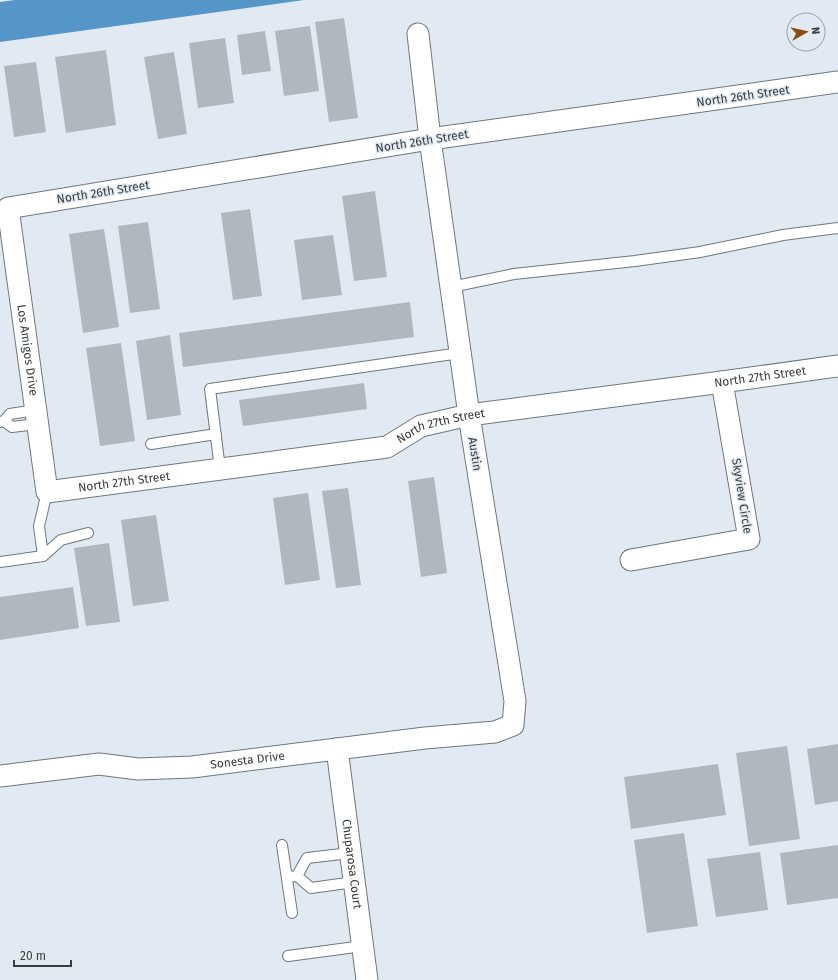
<svg xmlns="http://www.w3.org/2000/svg" width="838" height="980" font-family="'Fira Sans',sans-serif">
  <style>
    .water { fill: #5496c7 }
    .building { fill: #afb8bf }
    .lines { fill: none; stroke-linecap: round; stroke-linejoin: round }
    .service-casing { stroke: #6f777e; stroke-width: 12 }
    .minor-casing { stroke: #6f777e; stroke-width: 23 }
    .service { stroke: #fff; stroke-width: 10 }
    .minor { stroke: #fff; stroke-width: 21 }
    .labels { text-anchor: middle; dominant-baseline: central; stroke-width: 3; stroke-linejoin: round; paint-order: stroke }
    .street-label { font-size: 12px; fill: #383c3f; stroke: #e1eaf2 }
  </style>
  <rect width="100%" height="100%" fill="#e1eaf2"/>
  <path class="water" d="M15,0H304L0,42V2Z"/>
  <path class="building" d="M344,18L358,118L329,122L315,22Z
    M310,26L319,91L284,96L275,31Z
    M265,31L271,71L242,75L237,35Z
    M225,38L234,103L198,108L189,43Z
    M106,50L116,125L66,133L55,57Z
    M174,52L187,134L158,139L144,57Z
    M36,62L46,132L14,137L4,66Z
    M375,191L387,277L354,281L342,196Z
    M250,209L262,296L233,300L221,213Z
    M148,222L160,309L130,313L118,226Z
    M104,229L119,327L83,333L69,234Z
    M333,235L342,295L302,300L294,240Z
    M410,302L414,337L183,367L179,333Z
    M170,335L181,415L147,420L136,341Z
    M121,343L135,441L100,446L86,348Z
    M364,383L367,409L243,426L239,400Z
    M434,477L447,573L421,577L408,481Z
    M348,488L361,585L336,588L322,491Z
    M308,493L320,580L285,585L273,498Z
    M156,515L169,601L133,606L121,520Z
    M109,543L120,622L86,626L74,548Z
    M73,587L79,628L0,640V597Z
    M838,744V801L815,805L807,749Z
    M787,746L800,839L749,846L736,753Z
    M718,764L726,815L631,829L624,777Z
    M684,833L698,926L647,933L634,840Z
    M838,845V898L787,905L780,853Z
    M760,852L768,910L716,917L707,859Z"/>
  <g class="lines">
    <g class="service-casing">
      <path id="service" d="M451,287L514,274L635,261L700,252L783,235L838,228
        M4,421L10,414L35,410
        M0,422L4,421L12,427L37,424
        M151,444L216,434
        M220,469L210,389L460,353
        M43,556L61,540L88,533
        M0,562L43,556L39,526L47,492
        M282,845L292,913
        M297,876L307,858L350,853
        M287,877L297,876L311,888L354,882
        M288,956L363,946"/>
    </g>
    <g class="minor-casing">
      <g id="minor">
        <path id="s1" d="M838,82L430,139L8,208L47,492L387,447L421,426L469,415L722,382L838,366"/>
        <path d="M631,560L749,539L722,382"/>
        <path id="s2" d="M337,749L367,980"/>
        <path id="s3" d="M0,776L99,764L138,769L192,767L425,738L495,732L513,725L515,701L469,415L430,139L418,34"/>
      </g>
    </g>
    <use href="#service" class="service"/>
    <use href="#minor" class="minor"/>
  </g>
  <g class="labels">
    <g class="street-label">
      <text transform="translate(743 96) rotate(-8)">North 26th Street</text>
      <text transform="translate(422 141) rotate(-9)">North 26th Street</text>
      <text transform="translate(103 192) rotate(-9)">North 26th Street</text>
      <text stroke="none"><textPath href="#s1" startOffset="983">Los Amigos Drive</textPath></text>
      <text stroke="none"><textPath href="#s1" startOffset="1852">North 27th Street</textPath></text>
      <text stroke="none"><textPath href="#s1" startOffset="1528">North 27th Street</textPath></text>
      <text transform="translate(475 454) rotate(81)">Austin</text>
      <text stroke="none"><textPath href="#s1" startOffset="1204">North 27th Street</textPath></text>
      <text transform="translate(742 496) rotate(81)">Skyview Circle</text>
      <text stroke="none"><textPath href="#s3" startOffset="249">Sonesta Drive</textPath></text>
      <text stroke="none"><textPath href="#s2" startOffset="116">Chuparosa Court</textPath></text>
    </g>
  </g>
  <g transform="translate(806 32) rotate(82)"><circle r="19" fill="#e1eaf2" stroke="#9da4aa"/>
  <path d="M0-3L7 15L0 10L-7 15Z" fill="#8b500b"/>
  <text y="-6" font-size="11" font-weight="bold" text-anchor="middle" fill="#383c3f">N</text>
  </g>
  <path d="M14 960v6h57v-6" fill="none" stroke="#383c3f" stroke-width="2"/>
  <text x="20" y="960" font-size="12" fill="#383c3f" stroke="#e1eaf2" stroke-width="3" paint-order="stroke">20 m</text>
</svg>
